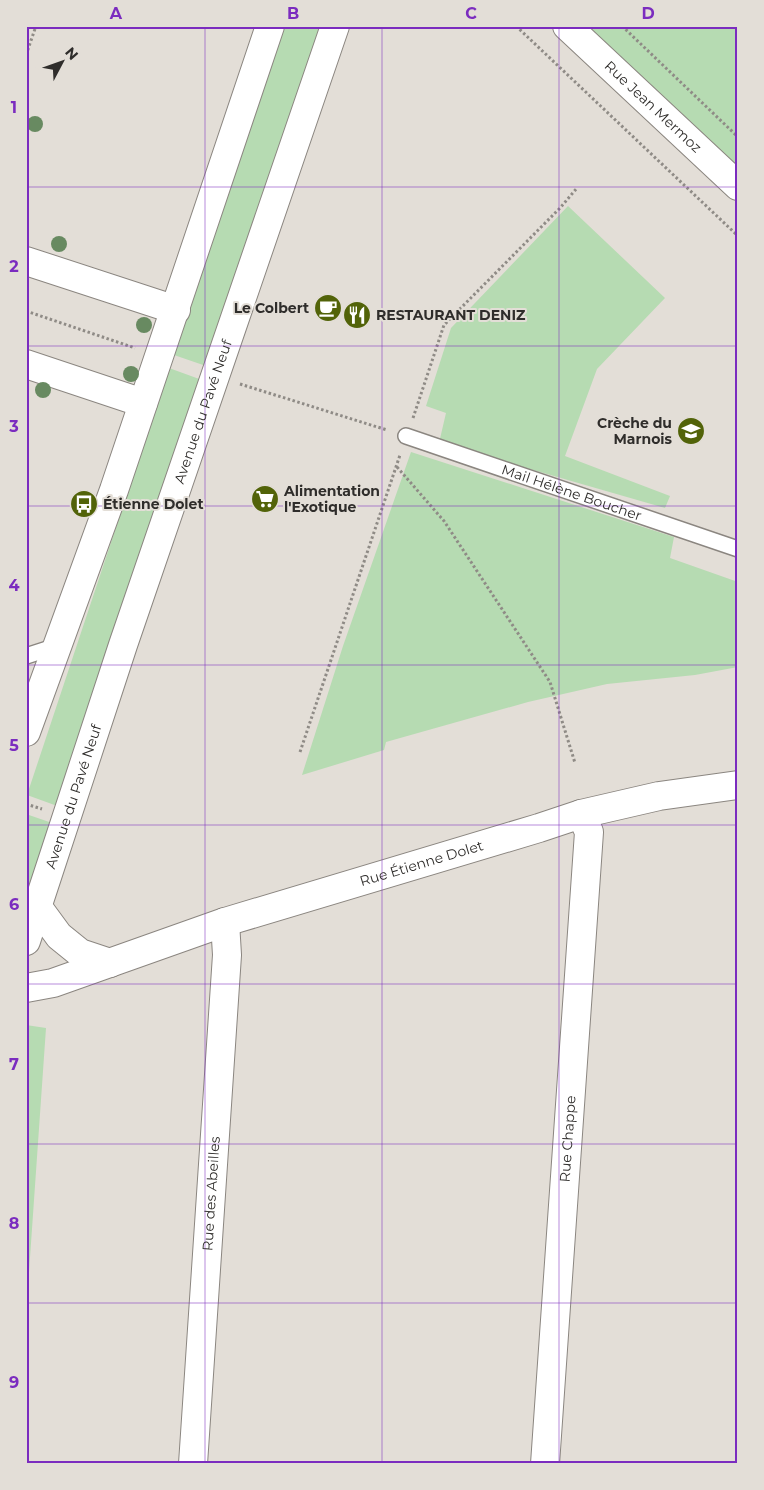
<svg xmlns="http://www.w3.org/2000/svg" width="764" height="1490" viewBox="0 0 764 1490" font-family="Montserrat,sans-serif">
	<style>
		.green { fill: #b6dbb2 }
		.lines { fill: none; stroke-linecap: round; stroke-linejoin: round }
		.service-casing { stroke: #8b8680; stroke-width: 18 }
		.minor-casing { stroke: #8b8680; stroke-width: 30 }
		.secondary-casing { stroke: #8b8680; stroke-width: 30 }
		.path { stroke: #8f8b86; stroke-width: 3; stroke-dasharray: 2.5 2.5; stroke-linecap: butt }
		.service { stroke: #fff; stroke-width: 15 }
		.minor { stroke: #fff; stroke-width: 28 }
		.secondary { stroke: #fff; stroke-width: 28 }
		.tree { fill: #688a61 }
		.grid { fill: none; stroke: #7b2cbf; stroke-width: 1; stroke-opacity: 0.55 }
		.labels { text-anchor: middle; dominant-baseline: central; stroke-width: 4; stroke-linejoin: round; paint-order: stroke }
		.street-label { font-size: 14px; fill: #2f2d2b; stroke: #e3ded7 }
		.poi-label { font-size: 14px; font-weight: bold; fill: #2f2d2b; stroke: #e3ded7; text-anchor: start }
		.neatline { fill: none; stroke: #7b2cbf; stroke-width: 2 }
		.grid-label { font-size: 16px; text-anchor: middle; font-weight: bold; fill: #7b2cbf }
	</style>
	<rect width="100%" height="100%" fill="#e3ded7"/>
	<path class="green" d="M283,26h37l-114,340 -32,-11z
		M584,26h154v142z
		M568,206l97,92 -68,71 -32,87 105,40 -5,12 -226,-65 7,-30 -20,-7 25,-78z
		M169,368l33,12 -142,427 -33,-12z
		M411,452l263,85 -4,21 68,24v85l-43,8 -88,9 -79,18 -142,40 -2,8 -82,25 41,-129z
		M26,814l29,10 -29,85z
		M26,1025l20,3 -20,287z"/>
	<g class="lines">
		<g class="service-casing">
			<g id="service">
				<path id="s1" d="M406,436l332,113"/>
				<path d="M26,656l31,-10"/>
			</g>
		</g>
		<g class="minor-casing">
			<g id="minor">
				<path id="s2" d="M567,26l171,160"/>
				<path d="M26,261l150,49"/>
				<path d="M26,364l117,39"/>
				<path d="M37,906l22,30 21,17 30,10"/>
				<path id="s3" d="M26,988l27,-5 172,-61 314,-94 42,-14 78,-18 79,-11"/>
				<path id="s4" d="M193,1464l34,-509 -2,-33"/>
				<path id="s5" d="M545,1464l44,-632 -8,-18"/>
			</g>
		</g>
		<g class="secondary-casing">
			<g id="secondary">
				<path d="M26,732l88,-242 156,-464"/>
				<path id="s6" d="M26,941l97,-296 212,-619"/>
			</g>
		</g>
		<path class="path" d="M516,26l222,210
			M622,26l116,111
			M26,55l10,-29
			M26,311l109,37
			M240,384l147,46
			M413,418l31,-93 116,-117 17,-20
			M397,467l47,54 106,161 25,81
			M300,752l100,-297
			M26,804l16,5"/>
		<use href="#service" class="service"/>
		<use href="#minor" class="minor"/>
		<use href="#secondary" class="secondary"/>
	</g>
	<g class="tree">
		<circle cx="35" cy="124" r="8"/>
		<circle cx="59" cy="244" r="8"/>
		<circle cx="144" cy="325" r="8"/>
		<circle cx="131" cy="374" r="8"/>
		<circle cx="43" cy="390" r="8"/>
	</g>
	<path class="grid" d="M205,26v1438M382,26v1438M559,26v1438M26,187h712M26,346h712M26,506h712M26,665h712M26,825h712M26,984h712M26,1144h712M26,1303h712"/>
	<defs>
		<g id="cafe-disc" transform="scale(1.4375)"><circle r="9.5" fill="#526309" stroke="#e3ded7"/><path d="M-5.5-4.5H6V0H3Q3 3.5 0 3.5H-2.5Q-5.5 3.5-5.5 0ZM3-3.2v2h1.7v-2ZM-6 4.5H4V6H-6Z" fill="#fff"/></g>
		<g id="restaurant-disc" transform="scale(1.4375)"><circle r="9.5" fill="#526309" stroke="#e3ded7"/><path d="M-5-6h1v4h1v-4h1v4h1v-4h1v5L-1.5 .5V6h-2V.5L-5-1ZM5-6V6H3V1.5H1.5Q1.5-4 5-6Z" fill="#fff"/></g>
		<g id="school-disc" transform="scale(1.4375)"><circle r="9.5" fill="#526309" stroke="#e3ded7"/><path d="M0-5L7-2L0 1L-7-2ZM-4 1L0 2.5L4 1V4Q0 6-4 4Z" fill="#fff"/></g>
		<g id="supermarket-disc" transform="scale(1.4375)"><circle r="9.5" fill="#526309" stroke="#e3ded7"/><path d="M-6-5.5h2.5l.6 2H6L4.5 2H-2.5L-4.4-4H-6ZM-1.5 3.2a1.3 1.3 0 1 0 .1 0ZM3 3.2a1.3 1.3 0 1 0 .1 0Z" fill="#fff"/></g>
		<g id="bus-disc" transform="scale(1.4375)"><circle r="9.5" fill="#526309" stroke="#e3ded7"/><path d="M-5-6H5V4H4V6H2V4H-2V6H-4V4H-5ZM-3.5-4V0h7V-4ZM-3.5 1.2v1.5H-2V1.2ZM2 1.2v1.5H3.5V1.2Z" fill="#fff"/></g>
	</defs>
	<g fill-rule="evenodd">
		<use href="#cafe-disc" x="328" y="308"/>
		<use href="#restaurant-disc" x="357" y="315"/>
		<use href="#school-disc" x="691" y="431"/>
		<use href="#supermarket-disc" x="265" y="499"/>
		<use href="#bus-disc" x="84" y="504"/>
	</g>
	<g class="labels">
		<g class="street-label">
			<text stroke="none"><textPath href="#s2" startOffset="118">Rue Jean Mermoz</textPath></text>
			<text stroke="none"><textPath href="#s6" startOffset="558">Avenue du Pavé Neuf</textPath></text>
			<text stroke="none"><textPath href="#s1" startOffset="175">Mail Hélène Boucher</textPath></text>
			<text stroke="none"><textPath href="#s6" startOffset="152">Avenue du Pavé Neuf</textPath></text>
			<text stroke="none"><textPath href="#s3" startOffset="415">Rue Étienne Dolet</textPath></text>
			<text stroke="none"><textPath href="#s5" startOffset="326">Rue Chappe</textPath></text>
			<text stroke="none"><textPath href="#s4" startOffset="271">Rue des Abeilles</textPath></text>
		</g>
		<g class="poi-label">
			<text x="309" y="308" text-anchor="end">Le Colbert</text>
			<text x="376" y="315">RESTAURANT DENIZ</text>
			<text x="672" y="423" text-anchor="end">Crèche du<tspan x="672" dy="16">Marnois</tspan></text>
			<text x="284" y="491">Alimentation<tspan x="284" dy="16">l'Exotique</tspan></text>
			<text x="103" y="504">Étienne Dolet</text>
		</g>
	</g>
	<rect width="764" height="1490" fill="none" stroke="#e3ded7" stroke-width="55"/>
	<g transform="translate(62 62) rotate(49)" stroke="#e3ded7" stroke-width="4" paint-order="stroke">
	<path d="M0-4L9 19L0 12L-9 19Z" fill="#2f2d2b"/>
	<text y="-8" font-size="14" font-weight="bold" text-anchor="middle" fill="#2f2d2b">N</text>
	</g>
	<rect x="28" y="28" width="708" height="1434" class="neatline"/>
	<g class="grid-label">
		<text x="116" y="19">A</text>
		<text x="293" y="19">B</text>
		<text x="471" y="19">C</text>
		<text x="648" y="19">D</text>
		<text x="14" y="113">1</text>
		<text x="14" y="272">2</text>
		<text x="14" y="432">3</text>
		<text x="14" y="591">4</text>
		<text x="14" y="751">5</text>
		<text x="14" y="910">6</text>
		<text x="14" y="1070">7</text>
		<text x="14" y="1229">8</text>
		<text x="14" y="1388">9</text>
	</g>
</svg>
